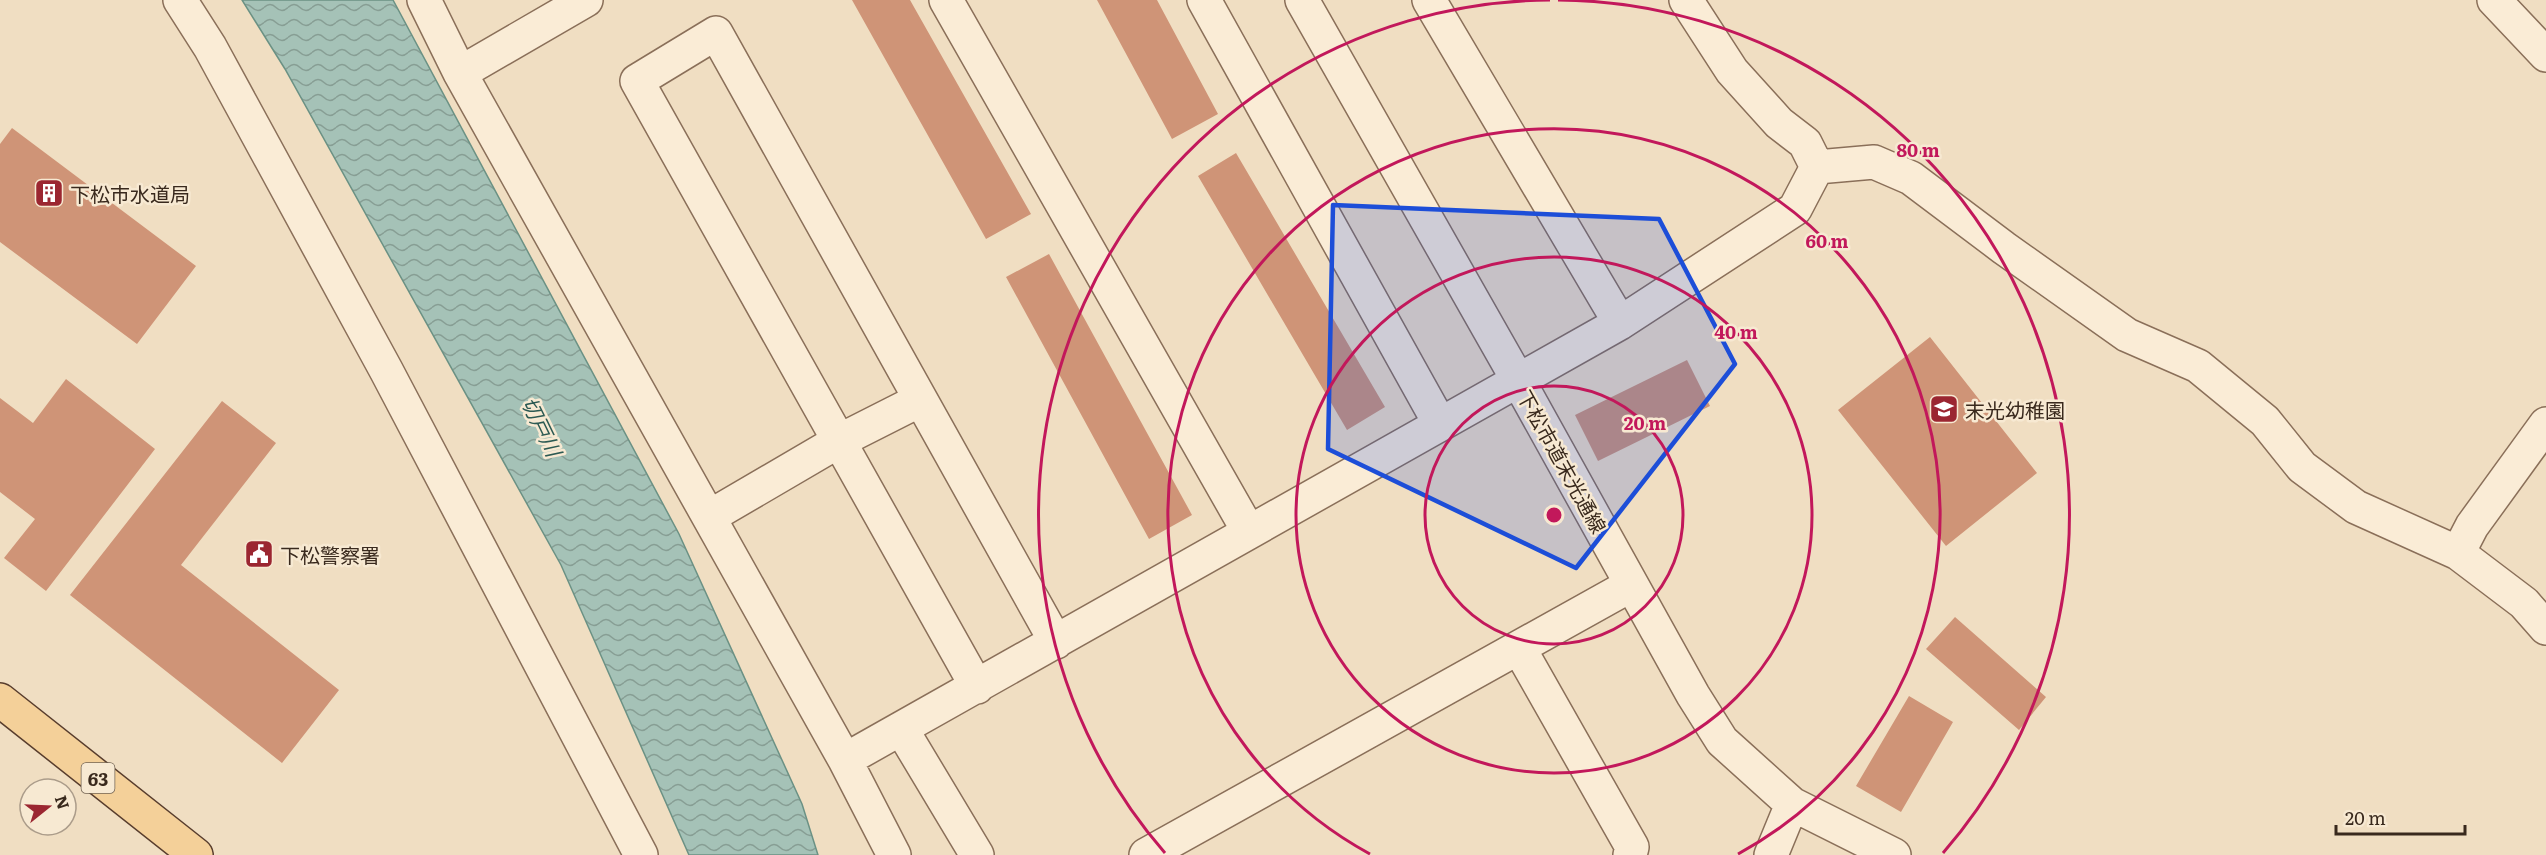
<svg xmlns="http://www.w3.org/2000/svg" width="2546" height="855" viewBox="0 0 2546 855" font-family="Literata,'Noto Sans JP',serif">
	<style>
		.water { fill: url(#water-waves); stroke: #6b9184; stroke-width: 1.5 }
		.building { fill: #cf9477 }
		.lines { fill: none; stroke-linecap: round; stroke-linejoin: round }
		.minor-casing { stroke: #8a6f59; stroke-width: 36 }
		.major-casing { stroke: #583d2d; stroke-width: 36 }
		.minor { stroke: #faecd6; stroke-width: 33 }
		.major { stroke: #f4d099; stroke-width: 33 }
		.marked { fill: #1d4ed8; fill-opacity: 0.2; stroke: #1d4ed8; stroke-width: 4.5; stroke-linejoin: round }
		.ring { fill: none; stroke: #c2185b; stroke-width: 3 }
		.labels { text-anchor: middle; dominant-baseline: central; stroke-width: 5; stroke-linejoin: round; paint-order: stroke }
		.shield { fill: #f7e9d2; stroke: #726353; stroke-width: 1.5 }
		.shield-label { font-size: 18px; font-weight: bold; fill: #39291d }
		.poi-label { font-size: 20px; fill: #39291d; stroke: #f7e9d2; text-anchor: start }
		.street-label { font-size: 20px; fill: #39291d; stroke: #f7e9d2 }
		.water-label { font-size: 21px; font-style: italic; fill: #2c5a53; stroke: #f7e9d2 }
		.centre { fill: #c2185b; stroke: #f7e9d2; stroke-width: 3 }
		.ring-label { font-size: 18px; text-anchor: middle; font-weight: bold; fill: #c2185b; stroke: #f7e9d2; stroke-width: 5; stroke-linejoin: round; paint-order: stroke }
	</style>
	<defs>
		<pattern id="water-waves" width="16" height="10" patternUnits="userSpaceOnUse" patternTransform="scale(1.5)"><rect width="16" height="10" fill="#a5c2b7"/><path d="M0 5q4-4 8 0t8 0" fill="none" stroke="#879e94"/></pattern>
	</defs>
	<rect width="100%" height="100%" fill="#f0dec2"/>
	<path class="water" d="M242,0h151l286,534 123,270 16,51h-129l-128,-290 -276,-496z"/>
	<path class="building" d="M852,0h58l121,214 -45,25z
		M1097,0h60l61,114 -46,25z
		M12,128l184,138 -59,78 -137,-102v-98z
		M1236,153l149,254 -38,23 -149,-254z
		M1049,254l143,261 -43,24 -143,-262z
		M1930,337l107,136 -91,73 -108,-136z
		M1687,360l23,46 -112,55 -23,-46z
		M66,379l89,70 -109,142 -42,-33 31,-39 -35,-27v-94l33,25z
		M222,401l54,42 -95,122 158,125 -57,73 -212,-168z
		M1955,617l91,80 -27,33 -93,-81z
		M1909,696l44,26 -52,90 -45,-26z"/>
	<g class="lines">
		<g class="minor-casing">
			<path id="minor" d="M180,0l30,47 176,323 255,485
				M424,0l36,73 385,687 49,95
				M946,0l303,532
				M1204,0l236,424
				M1302,0l216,380 175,315 29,46 70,63 102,51
				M1429,0l191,323
				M1686,0l46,71 47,52 26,20 12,24
				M2494,0l52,55
				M460,73l126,-73
				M1817,167l57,-5 37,16 93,70 123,87 71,31 67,55 37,46 54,40 102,46 66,50 22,25
				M709,517l130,-76 81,-41
				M2458,553l14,-27 74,-102
				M1519,648l113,199 -2,8
				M977,687l-340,-606 79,-48 340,609
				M902,730l75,125
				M845,760l775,-437 175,-114 22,-42
				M1146,855l485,-270
				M1771,855l21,-51"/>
		</g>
		<g class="major-casing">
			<path id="major" d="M0,700l196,155"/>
		</g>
		<use href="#minor" class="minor"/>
		<use href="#major" class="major"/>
	</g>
	<path class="marked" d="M1333,205l326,14 76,145 -159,204 -248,-119z"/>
	<g class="ring">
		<circle cx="1554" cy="515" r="129"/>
		<circle cx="1554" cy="515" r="258"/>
		<path d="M1370 854A386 386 0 1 1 1738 854"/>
		<path d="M1165 853A515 515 0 0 1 1550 0M1558 0A515 515 0 0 1 1943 853"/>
	</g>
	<defs>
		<g id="building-square" transform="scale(1.5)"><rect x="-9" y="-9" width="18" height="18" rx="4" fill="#9b2631" stroke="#f7e9d2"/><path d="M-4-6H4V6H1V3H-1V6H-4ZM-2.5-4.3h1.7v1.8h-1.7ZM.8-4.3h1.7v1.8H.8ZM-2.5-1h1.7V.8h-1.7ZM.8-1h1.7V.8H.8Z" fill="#fff"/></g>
		<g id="school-square" transform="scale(1.5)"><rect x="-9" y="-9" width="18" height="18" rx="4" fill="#9b2631" stroke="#f7e9d2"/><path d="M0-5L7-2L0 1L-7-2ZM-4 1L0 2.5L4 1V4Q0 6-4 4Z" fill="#fff"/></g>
		<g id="civic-square" transform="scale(1.5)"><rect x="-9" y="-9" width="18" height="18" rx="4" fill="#9b2631" stroke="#f7e9d2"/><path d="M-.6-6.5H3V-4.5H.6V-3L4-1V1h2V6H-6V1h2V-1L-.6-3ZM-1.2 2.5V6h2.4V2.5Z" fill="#fff"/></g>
	</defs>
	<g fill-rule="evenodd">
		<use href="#building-square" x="49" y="193"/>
		<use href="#school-square" x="1944" y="409"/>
		<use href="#civic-square" x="259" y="554"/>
	</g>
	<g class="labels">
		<rect class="shield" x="81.5" y="763" width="33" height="30" rx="4.5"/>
		<g class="shield-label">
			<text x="98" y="778">63</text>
		</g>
		<g class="poi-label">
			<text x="70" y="193">下松市水道局</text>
			<text x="1965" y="409">末光幼稚園</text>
			<text x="280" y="554">下松警察署</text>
		</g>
		<g class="street-label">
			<text transform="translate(1563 461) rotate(61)">下松市道末光通線</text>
		</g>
		<g class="water-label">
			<text transform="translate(543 426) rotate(64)">切戸川</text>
		</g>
	</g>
	<circle cx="1554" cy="515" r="9" class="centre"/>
	<g class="ring-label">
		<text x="1918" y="157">80 m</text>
		<text x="1827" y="248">60 m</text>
		<text x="1736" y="339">40 m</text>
		<text x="1645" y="430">20 m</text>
	</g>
	<g transform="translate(48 807) rotate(72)"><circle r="28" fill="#f7e9d2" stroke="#ab9c8a" stroke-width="1.5"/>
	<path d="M0-4.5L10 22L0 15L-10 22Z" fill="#9b2631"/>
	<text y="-9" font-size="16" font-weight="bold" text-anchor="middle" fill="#39291d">N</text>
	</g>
	<path d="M2336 825v9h129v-9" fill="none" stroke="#39291d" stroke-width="3"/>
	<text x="2345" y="825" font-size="18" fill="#39291d" stroke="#f7e9d2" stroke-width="4.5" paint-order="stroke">20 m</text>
</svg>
